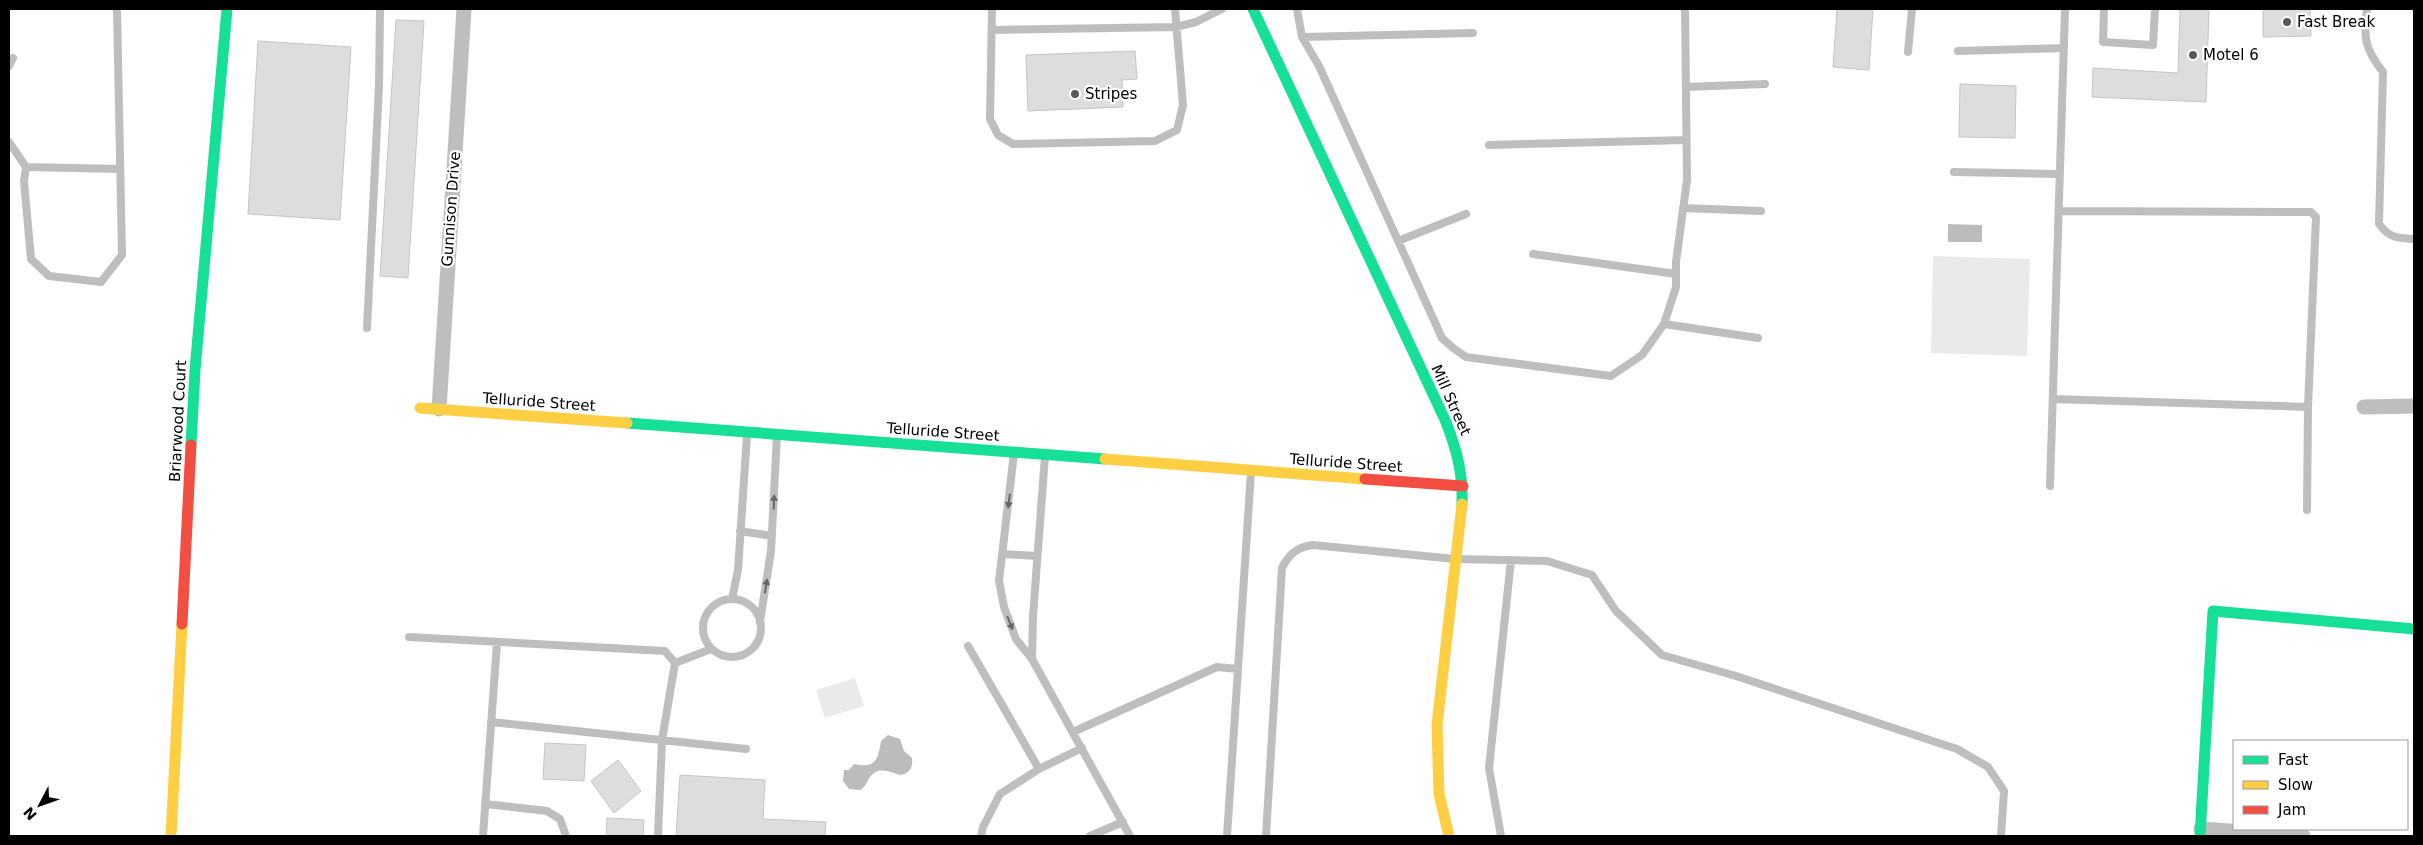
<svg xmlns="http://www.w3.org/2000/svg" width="2423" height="845" viewBox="0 0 2423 845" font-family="'DejaVu Sans',sans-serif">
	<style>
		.green { fill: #eaeaea }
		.water { fill: #bcbcbc }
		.building { fill: #ddd; stroke: #c5c5c5 }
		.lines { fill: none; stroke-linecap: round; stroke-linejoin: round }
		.lane { stroke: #bebebe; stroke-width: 8 }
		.street { stroke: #bebebe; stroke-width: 15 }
		.fast { stroke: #16e098; stroke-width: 11 }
		.slow { stroke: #ffcf43; stroke-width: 11 }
		.jam { stroke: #f24e42; stroke-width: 11 }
		.oneway { fill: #686868 }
		.poi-dot { fill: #595959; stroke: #fff; stroke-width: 2 }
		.labels { text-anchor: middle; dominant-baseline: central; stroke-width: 4.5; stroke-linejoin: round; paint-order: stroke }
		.poi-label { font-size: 15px; fill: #000; stroke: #fff; text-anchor: start }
		.street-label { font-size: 15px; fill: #000; stroke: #fff }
	</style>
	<rect width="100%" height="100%" fill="#fff"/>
	<path class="green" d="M1933,256l97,3 -3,97 -96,-3z
		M855,678l9,28 -39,12 -9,-28z"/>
	<path class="water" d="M1948,224l34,1v17h-34z
		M888,735l12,4 4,12 8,7c1,9 -2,15 -11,17 -10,-2 -22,-10 -31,2 -4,5 -3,9 -10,13l-11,-1 -6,-8 1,-11h5l5,-6c22,5 24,-5 27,-23z"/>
	<path class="building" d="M1837,9h36l-4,61 -36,-3z
		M2180,9h29l-3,93 -114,-5 1,-29 85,5z
		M2263,9h47l1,27 -48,1z
		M396,20l28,1 -16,257 -28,-2z
		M258,41l93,6 -11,173 -92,-6z
		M1135,51l2,28 -15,1 1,27 -95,4 -2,-56z
		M1960,84l56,2 -1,52 -56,-1z
		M545,743l41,2 -2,36 -41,-2z
		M618,760l23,31 -27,22 -23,-32z
		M680,775l85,5 -2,39 63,3 -1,14h-149z
		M607,818l37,2 -1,16h-37z"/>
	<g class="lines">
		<path class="lane" d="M117,9l5,246 -21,27 -52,-6 -18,-17 -7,-78 2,-14 94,2
			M992,9l-2,110 8,16 15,9 142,-3 22,-11 6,-25 -8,-96
			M1297,9l5,28 17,29 123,272 11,10 13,9 145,19 31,-21 22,-31 12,-37v-25l11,-82 -2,-171
			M2104,9l-1,33 50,3 2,-36
			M2367,9c-4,29 -2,40 16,63l-4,152c10,14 19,14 35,15
			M993,30l183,-3 20,-5 26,-13
			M1302,37l171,-4
			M1958,51l106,-3
			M1908,52l4,-43
			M9,66l4,-8
			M1686,87l79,-3
			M9,142l17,25
			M1489,145l197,-5
			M1954,172l106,2
			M1683,208l78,3
			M2059,211l252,1 5,5 -8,190 -1,103
			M1398,241l68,-27
			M1533,254l143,20
			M1664,324l94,14
			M367,328l12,-242 1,-77
			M2053,399l255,8
			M1014,453l-15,128 5,26 12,32 16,20 98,177
			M2050,486l15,-477
			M740,531l32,5
			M1003,554l34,2
			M703 628a29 29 0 1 1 58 0a29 29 0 1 1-58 0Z
			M732,599l6,-29 9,-135
			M760,622l11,-71 6,-116
			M409,637l256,14 10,12 -13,77 -4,96
			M968,646l71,123
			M1032,659l1,-43 12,-160
			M675,663l36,-14
			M491,722l255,27
			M1073,732l144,-65 21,2
			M485,804l62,7 13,8 6,17
			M483,836l14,-193
			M981,836l2,-9 17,-33 39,-25 43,-21
			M1090,836l33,-14
			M1227,836l24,-364
			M1266,836l16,-268c7,-14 15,-21 31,-23l142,14 92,2 45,14 24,36 46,44 74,21 221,73 31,18 16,24 -3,45
			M1501,836l-12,-68 22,-208"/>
		<path class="street" d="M2364,407l50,-1
			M439,409l25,-400
			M2201,829l102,7"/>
		<path class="fast" d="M1253,9l193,413c11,29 17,51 16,82
			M627,423l478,36
			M191,445l4,-75 32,-361
			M2200,836l13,-225 201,18"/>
		<path class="slow" d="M420,408l207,15
			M1105,459l260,20
			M171,836l11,-212
			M1449,836l-10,-42 -2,-69 25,-221"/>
		<path class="jam" d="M1365,479l98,7
			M182,624l9,-179"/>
	</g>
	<defs><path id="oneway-solid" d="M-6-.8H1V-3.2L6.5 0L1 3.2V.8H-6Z" transform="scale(1.25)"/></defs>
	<g class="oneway">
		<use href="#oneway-solid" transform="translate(1009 501) rotate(97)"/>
		<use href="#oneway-solid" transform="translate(774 502) rotate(-88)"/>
		<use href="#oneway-solid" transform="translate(766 586) rotate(-81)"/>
		<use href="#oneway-solid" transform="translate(1010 623) rotate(68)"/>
	</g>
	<g class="poi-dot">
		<circle cx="2287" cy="22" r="5"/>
		<circle cx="2193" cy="55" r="5"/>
		<circle cx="1075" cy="94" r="5"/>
	</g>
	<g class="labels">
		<g class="poi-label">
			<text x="2297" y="22">Fast Break</text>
			<text x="2203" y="55">Motel 6</text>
			<text x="1085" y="94">Stripes</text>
		</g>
		<g class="street-label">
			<text transform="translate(451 209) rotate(-86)">Gunnison Drive</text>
			<text transform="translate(1451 400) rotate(66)">Mill Street</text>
			<text transform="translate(539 402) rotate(4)">Telluride Street</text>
			<text transform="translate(178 421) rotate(-87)">Briarwood Court</text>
			<text transform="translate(943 432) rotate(4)">Telluride Street</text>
			<text transform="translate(1346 463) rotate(4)">Telluride Street</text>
		</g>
	</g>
	<rect width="2423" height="845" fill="none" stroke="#000000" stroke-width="20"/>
	<rect x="2233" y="740" width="175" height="90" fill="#ffffff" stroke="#999999"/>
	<rect x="2243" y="756" width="25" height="8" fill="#16e098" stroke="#999999"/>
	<text x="2278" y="765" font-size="15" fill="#000000">Fast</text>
	<rect x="2243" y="781" width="25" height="8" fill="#ffcf43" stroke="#999999"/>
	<text x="2278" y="790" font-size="15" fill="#000000">Slow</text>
	<rect x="2243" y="806" width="25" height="8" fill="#f24e42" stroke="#999999"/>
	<text x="2278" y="815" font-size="15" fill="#000000">Jam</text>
	<g transform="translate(40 805) rotate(229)" stroke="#ffffff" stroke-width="4" paint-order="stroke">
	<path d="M0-4L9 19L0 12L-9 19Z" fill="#000000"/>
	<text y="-8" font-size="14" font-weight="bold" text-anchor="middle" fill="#000000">N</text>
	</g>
</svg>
